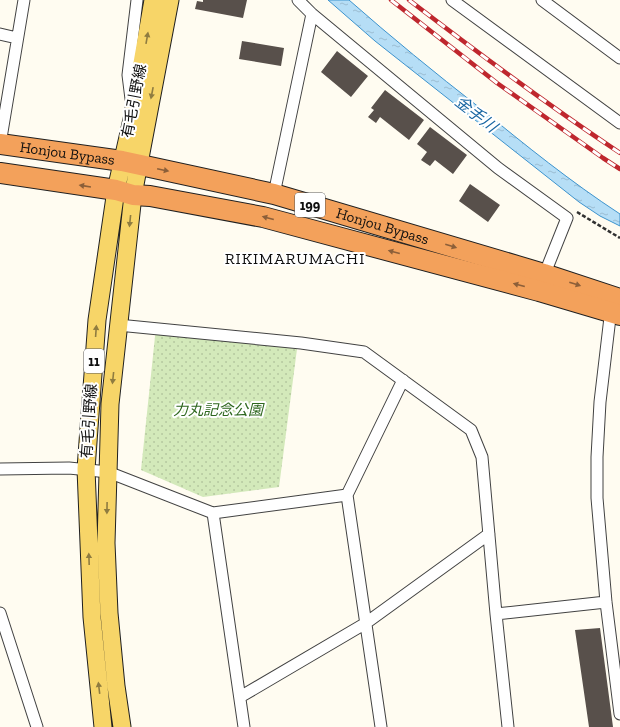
<svg xmlns="http://www.w3.org/2000/svg" width="620" height="727" viewBox="0 0 620 727" font-family="'Zilla Slab','Noto Sans JP',serif">
	<style>
		.green { fill: url(#green-dots) }
		.water { fill: url(#water-ripples); stroke: #3d93cd }
		.building { fill: #58504b }
		.lines { fill: none; stroke-linecap: round; stroke-linejoin: round }
		.street-casing { stroke: #424242; stroke-width: 13 }
		.primary-casing { stroke: #202020; stroke-width: 19 }
		.highway-casing { stroke: #202020; stroke-width: 22 }
		.path { stroke: #313131; stroke-width: 2.5; stroke-dasharray: 4 2; stroke-linecap: butt }
		.street { stroke: #fff; stroke-width: 11 }
		.primary { stroke: #f7d568; stroke-width: 17 }
		.highway { stroke: #f3a15b; stroke-width: 20 }
		.rail-casing { stroke: #bf272e; stroke-width: 4.5 }
		.rail { stroke: #fff; stroke-width: 3; stroke-dasharray: 9; stroke-linecap: butt }
		.oneway { fill: #8f7c40 }
		.oneway2 { fill: #8c5f39 }
		.labels { text-anchor: middle; dominant-baseline: central; stroke-width: 4; stroke-linejoin: round; paint-order: stroke }
		.shield { fill: #fff; stroke: #575757; stroke-width: 1 }
		.shield-label { font-size: 14px; font-weight: bold; fill: #0f0f0f }
		.street-label { font-size: 15px; fill: #0f0f0f; stroke: #fff }
		.park-label { font-size: 15px; font-style: italic; fill: #2e671f; stroke: #fff }
		.water-label { font-size: 16px; font-style: italic; fill: #1865a1; stroke: #fff }
		.neighbourhood-label { font-size: 16px; letter-spacing: 1px; fill: #0f0f0f; stroke: #fff }
	</style>
	<defs>
		<pattern id="green-dots" width="8" height="8" patternUnits="userSpaceOnUse"><rect width="8" height="8" fill="#d3e9ba"/><path d="M2 2h.1M6 6h.1" fill="none" stroke="#b4c79f" stroke-width="1.8" stroke-linecap="round"/></pattern>
		<pattern id="water-ripples" width="26" height="14" patternUnits="userSpaceOnUse"><rect width="26" height="14" fill="#b6def6"/><path d="M2 4q2-2 4 0t4 0M15 11q2-2 4 0t4 0" fill="none" stroke="#9bbdd2"/></pattern>
	</defs>
	<rect width="100%" height="100%" fill="#fffcf1"/>
	<path class="green" d="M156,327l141,22 -18,138 -76,10 -62,-27z"/>
	<path class="water" d="M328,0h21c42,37 86,73 131,108 45,37 91,74 140,106v12l-20,-10 -21,-14 -204,-161z"/>
	<path class="building" d="M203,0h44l-4,18 -48,-9 2,-8 6,1z
		M242,41l42,7 -3,18 -42,-7z
		M337,51l31,25 -17,21 -30,-25z
		M385,90l39,30 -15,20 -29,-23 -4,6 -8,-6 6,-7 -3,-2z
		M430,127l37,28 -14,19 -18,-14 -5,6 -9,-6 6,-8 -10,-8z
		M470,184l30,21 -12,17 -29,-21z
		M600,628l13,99h-24l-14,-97z"/>
	<g class="lines">
		<g class="street-casing">
			<path id="street" d="M298,0l14,14 186,154 69,50 -24,60
				M452,0l168,123
				M542,0l78,58
				M0,34l17,4
				M131,99l-3,-24 9,-75
				M0,144l24,-144
				M274,194l38,-180
				M611,309l-11,93 -3,55v41l9,104 14,112
				M118,325l183,18 63,9 107,78 11,27 14,157 12,113
				M0,469l69,-1 39,4 105,41 134,-18
				M213,513l31,214
				M0,613l37,114
				M496,614l110,-12
				M240,697l126,-74 123,-89
				M381,727l-34,-232 56,-115"/>
		</g>
		<g class="primary-casing">
			<path id="primary" d="M103,727l-11,-110 -6,-148 11,-149 19,-130 17,-75 20,-115
				M122,727l-6,-41 -7,-73 -3,-70 4,-139 23,-209 37,-195"/>
		</g>
		<g class="highway-casing">
			<g id="highway">
				<path id="s1" d="M0,144l122,17 152,33 270,80 76,25"/>
				<path d="M0,173l116,17 17,5 17,1 113,21 276,74 81,24"/>
			</g>
		</g>
		<path class="path" d="M577,212l43,26"/>
		<use href="#street" class="street"/>
		<use href="#primary" class="primary"/>
		<use href="#highway" class="highway"/>
		<g class="rail-casing">
			<path id="rail" d="M391,0l106,83 106,75 17,11
				M409,0c69,53 139,105 211,153"/>
		</g>
		<use href="#rail" class="rail"/>
	</g>
	<defs><path id="oneway-solid" d="M-6-.8H1V-3.2L6.5 0L1 3.2V.8H-6Z"/></defs>
	<g class="oneway">
		<use href="#oneway-solid" transform="translate(147 38) rotate(-80)"/>
		<use href="#oneway-solid" transform="translate(152 93) rotate(101)"/>
		<use href="#oneway-solid" transform="translate(130 221) rotate(96)"/>
		<use href="#oneway-solid" transform="translate(96 331) rotate(-86)"/>
		<use href="#oneway-solid" transform="translate(113 378) rotate(96)"/>
		<use href="#oneway-solid" transform="translate(107 508) rotate(91)"/>
		<use href="#oneway-solid" transform="translate(89 559) rotate(-92)"/>
		<use href="#oneway-solid" transform="translate(99 688) rotate(-97)"/>
	</g>
	<g class="oneway2">
		<use href="#oneway-solid" transform="translate(163 170) rotate(12)"/>
		<use href="#oneway-solid" transform="translate(85 186) rotate(-171)"/>
		<use href="#oneway-solid" transform="translate(268 218) rotate(-165)"/>
		<use href="#oneway-solid" transform="translate(451 246) rotate(17)"/>
		<use href="#oneway-solid" transform="translate(394 252) rotate(-165)"/>
		<use href="#oneway-solid" transform="translate(575 284) rotate(18)"/>
		<use href="#oneway-solid" transform="translate(519 285) rotate(-165)"/>
	</g>
	<g class="labels">
		<g class="shield">
			<rect x="295" y="193" width="30" height="24" rx="3"/>
			<rect x="84" y="349" width="20" height="24" rx="3"/>
		</g>
		<g class="shield-label">
			<text x="310" y="205">199</text>
			<text x="94" y="361">11</text>
		</g>
		<g class="street-label">
			<text transform="translate(134 101) rotate(-79)">有毛引野線</text>
			<text stroke="none"><textPath href="#s1" startOffset="68">Honjou Bypass</textPath></text>
			<text stroke="none"><textPath href="#s1" startOffset="392">Honjou Bypass</textPath></text>
			<text transform="translate(89 421) rotate(-86)">有毛引野線</text>
		</g>
		<g class="park-label">
			<text x="218" y="410">力丸記念公園</text>
		</g>
		<g class="water-label">
			<text transform="translate(476 114) rotate(38)">金手川</text>
		</g>
		<g class="neighbourhood-label">
			<text x="295" y="258">RIKIMARUMACHI</text>
		</g>
	</g>
</svg>
